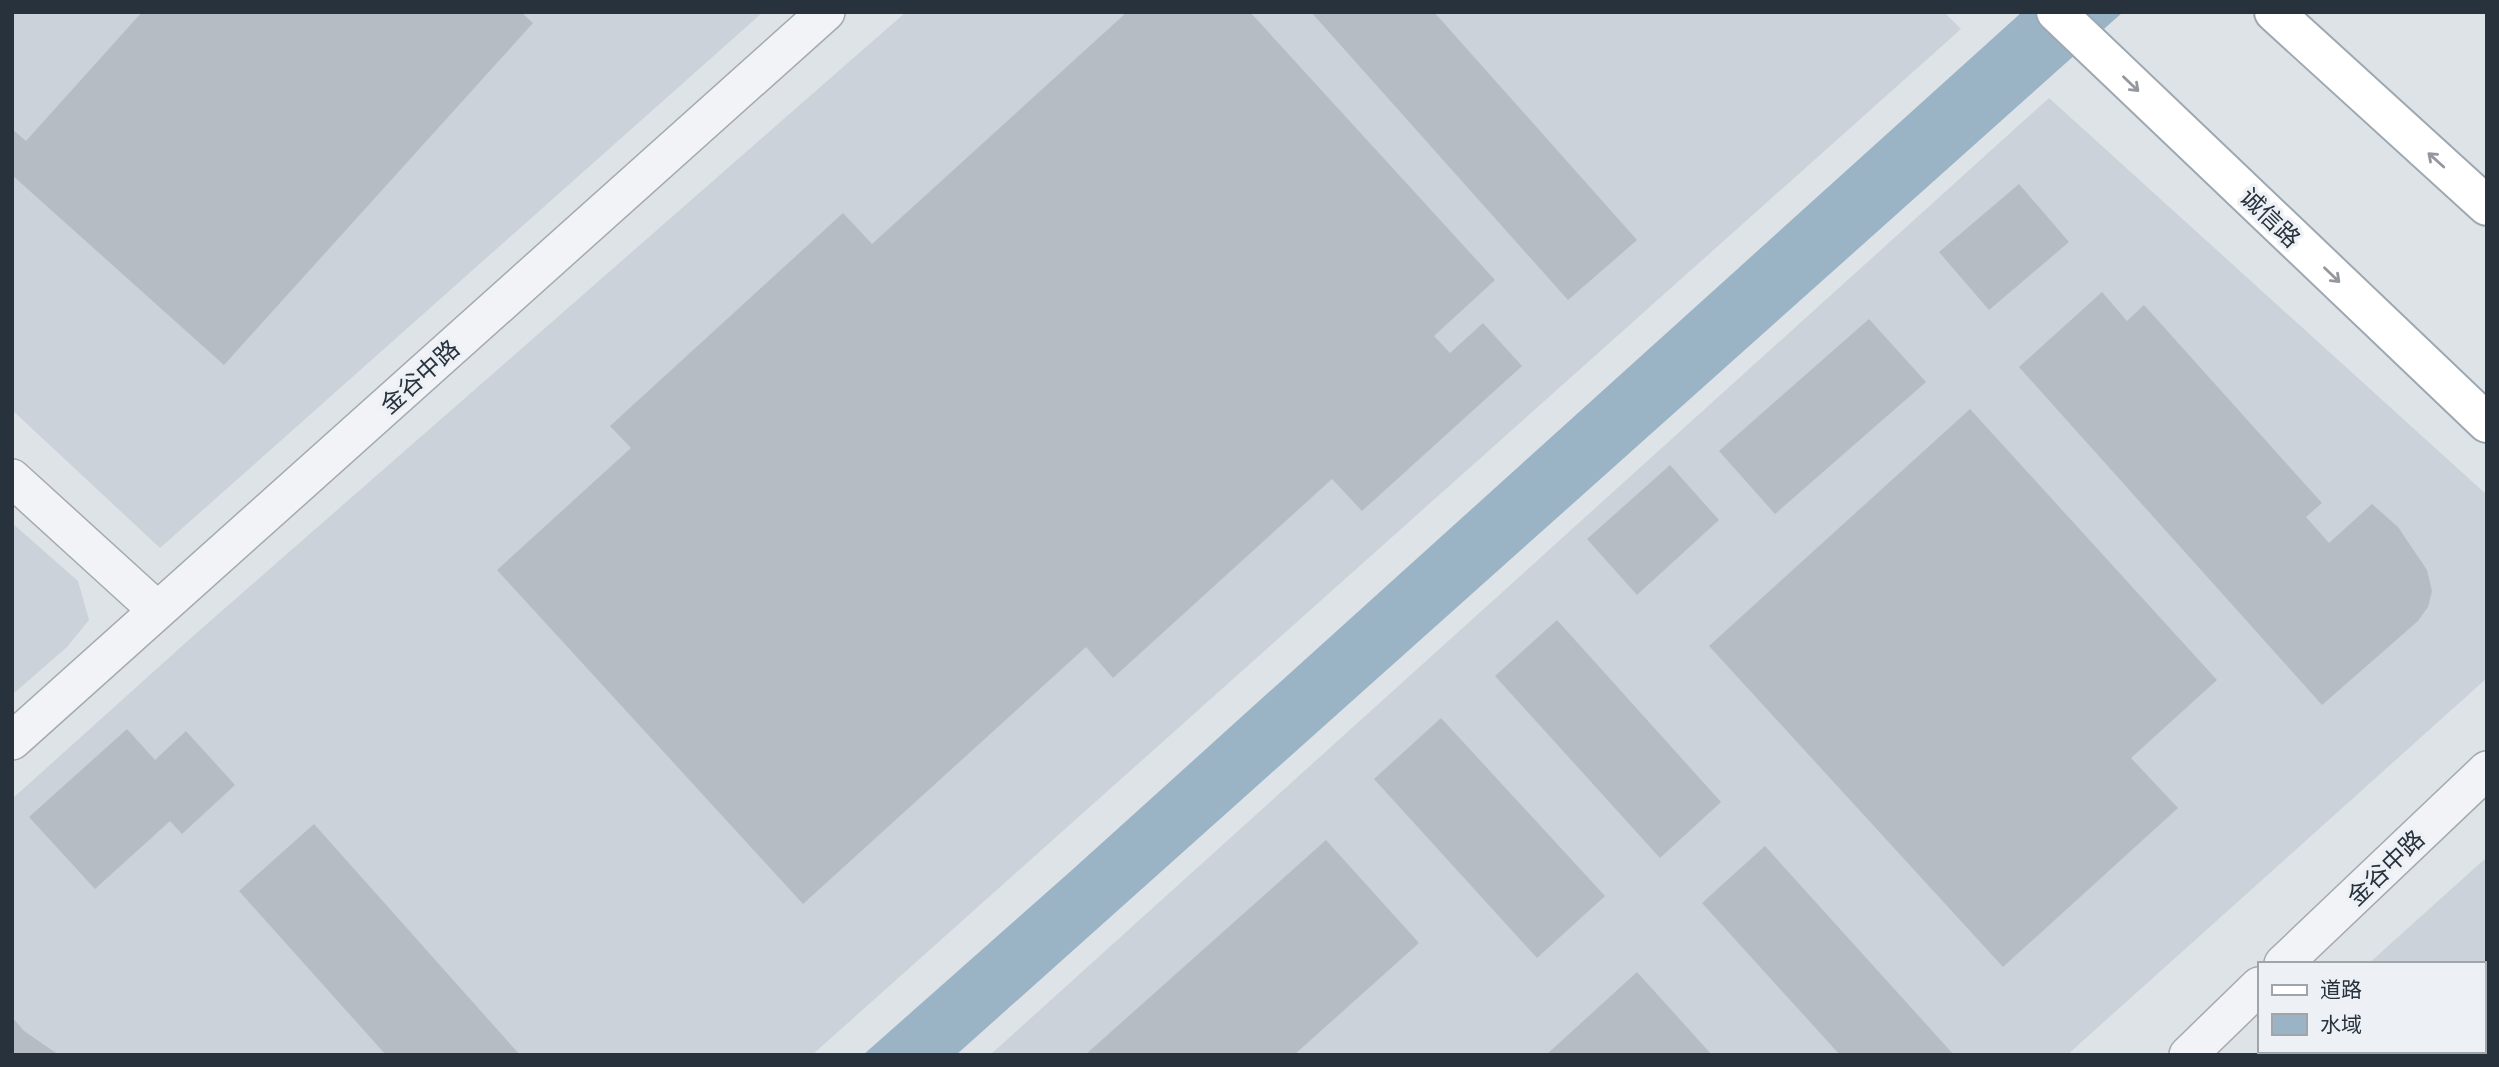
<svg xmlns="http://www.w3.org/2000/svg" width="2499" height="1067" viewBox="0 0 2499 1067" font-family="Manrope,'Noto Sans SC',sans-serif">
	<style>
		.built { fill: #ccd2d9 }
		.water { fill: #9ab4c6 }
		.building { fill: #b6bcc4 }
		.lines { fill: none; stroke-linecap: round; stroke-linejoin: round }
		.minor-casing { stroke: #a4aab1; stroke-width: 40 }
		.major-casing { stroke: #9ea8b2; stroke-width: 42 }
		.minor { stroke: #f1f3f6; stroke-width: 37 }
		.major { stroke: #fff; stroke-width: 38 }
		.oneway { stroke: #94989e }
		.labels { text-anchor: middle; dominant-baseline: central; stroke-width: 7; stroke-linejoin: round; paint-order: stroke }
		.street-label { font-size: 24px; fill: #28323d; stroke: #edf1f5 }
	</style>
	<rect width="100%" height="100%" fill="#dee3e7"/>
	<path class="built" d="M12,12h751l-603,536 -148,-138z
		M906,12h1038l17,17 -1149,1026h-800v-256l180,-162z
		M2049,98l438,397v183l-420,377h-1077z
		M12,523l66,58 11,39 -22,27 -55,48z
		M2487,857v198h-220l4,-4h212v-87h-115z"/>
	<path class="water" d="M2022,12h101l-1167,1043h-93l209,-185z"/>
	<path class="building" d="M142,12h379l12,11 -309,342 -212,-190v-46l14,12z
		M1127,12h123l245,268 -61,56 16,17 33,-30 39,43 -160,145 -30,-32 -219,199 -27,-31 -283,257 -306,-334 134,-122 -21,-22 233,-213 29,31z
		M1311,12h123l203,228 -69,60z
		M2019,184l50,58 -80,68 -50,-58z
		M2102,292l25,29 17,-16 178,198 -16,14 23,26 43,-39 26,23 29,43 5,21 -4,16 -10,14 -96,84 -303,-338z
		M1869,319l57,63 -151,132 -56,-63z
		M1970,409l247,271 -86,78 47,50 -175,159 -294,-321z
		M1670,465l49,55 -82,75 -50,-56z
		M1557,620l164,182 -61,56 -165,-182z
		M1441,718l164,178 -68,62 -163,-179z
		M127,729l28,31 31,-29 49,54 -53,49 -12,-13 -75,68 -66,-72z
		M314,824l206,231h-134l-147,-164z
		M1326,840l93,103 -125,112h-209z
		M1765,846l189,209h-114l-138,-152z
		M1637,972l75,83h-166z
		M2487,978v77h-24l-4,-4h24v-70z
		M12,1017l12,14 35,24h-47z"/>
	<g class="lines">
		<g class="minor-casing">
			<path id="minor" d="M12,478l145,132
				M12,741l814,-729
				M2283,964l204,-194
				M2188,1055l71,-69"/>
		</g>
		<g class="major-casing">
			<path id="major" d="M2056,12l431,411
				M2274,12l213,194"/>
		</g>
		<use href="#minor" class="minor"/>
		<use href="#major" class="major"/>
	</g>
	<defs><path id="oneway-shaft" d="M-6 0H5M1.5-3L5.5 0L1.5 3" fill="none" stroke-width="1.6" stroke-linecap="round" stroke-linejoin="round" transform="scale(1.75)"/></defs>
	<g class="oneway">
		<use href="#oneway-shaft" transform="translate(2131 84) rotate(44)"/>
		<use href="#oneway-shaft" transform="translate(2436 160) rotate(-138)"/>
		<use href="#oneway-shaft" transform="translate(2332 275) rotate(44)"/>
	</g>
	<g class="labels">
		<g class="street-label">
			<text transform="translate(2271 217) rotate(44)">诚信路</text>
			<text transform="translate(419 376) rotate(-42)">金谷中路</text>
			<text transform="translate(2385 867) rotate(-44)">金谷中路</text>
		</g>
	</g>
	<rect width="2499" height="1067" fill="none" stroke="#28323d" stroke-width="28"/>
	<rect x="2258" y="962" width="228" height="91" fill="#edf1f5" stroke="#9ea5ab" stroke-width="2"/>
	<rect x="2272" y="985" width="35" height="10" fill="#ffffff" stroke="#9ea5ab" stroke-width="2"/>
	<text x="2320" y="997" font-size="21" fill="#28323d">道路</text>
	<rect x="2272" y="1014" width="35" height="21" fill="#9ab4c6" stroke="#9ea5ab" stroke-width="2"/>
	<text x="2320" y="1032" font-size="21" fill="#28323d">水域</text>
</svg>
